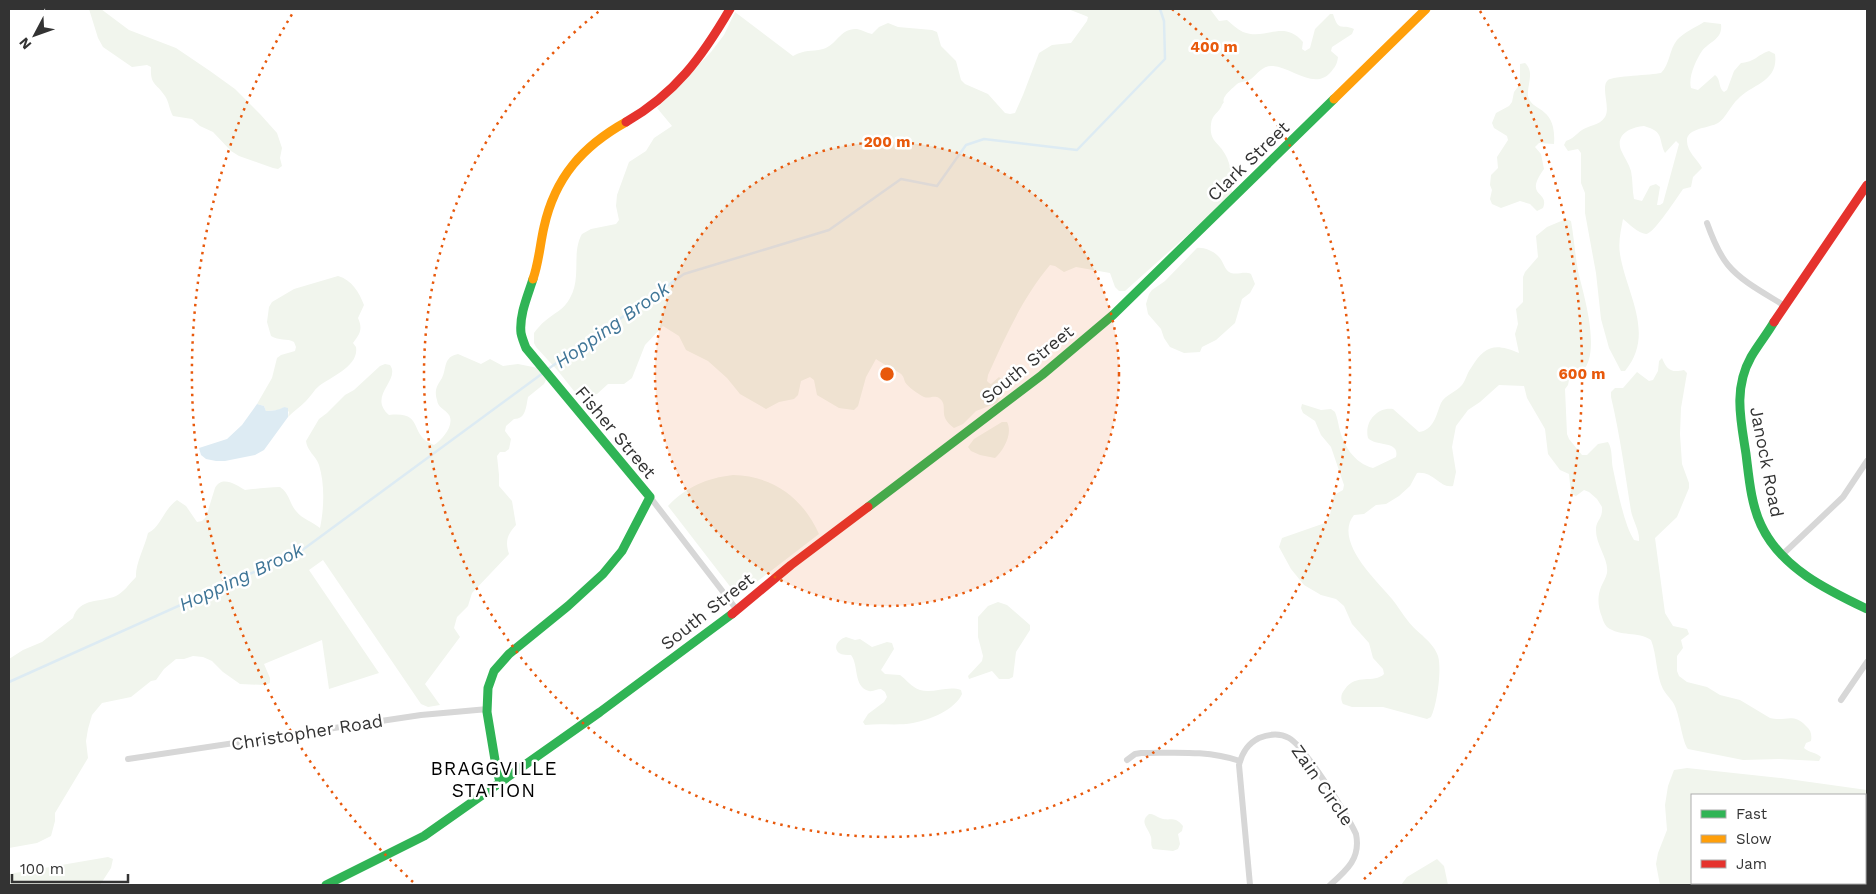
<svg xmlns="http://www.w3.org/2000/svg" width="1876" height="894" viewBox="0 0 1876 894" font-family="'Work Sans',sans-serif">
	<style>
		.green { fill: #f1f5ed; fill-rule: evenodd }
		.water { fill: #ddebf3 }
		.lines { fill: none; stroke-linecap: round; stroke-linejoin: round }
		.stream { stroke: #ddebf3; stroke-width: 2.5 }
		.street { stroke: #d7d7d7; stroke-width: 6 }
		.fast { stroke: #30b455; stroke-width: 9 }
		.slow { stroke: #ff9f0a; stroke-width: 9 }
		.jam { stroke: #e5322d; stroke-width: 9 }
		.ring { fill: none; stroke: #e8590c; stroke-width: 2.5; stroke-dasharray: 2.5 5 }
		.labels { text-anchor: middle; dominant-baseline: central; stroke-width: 5; stroke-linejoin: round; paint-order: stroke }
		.street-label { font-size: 18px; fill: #333; stroke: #fff }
		.water-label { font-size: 19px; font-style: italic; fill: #3f7597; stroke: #fff }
		.neighbourhood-label { font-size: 19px; letter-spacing: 1px; fill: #000; stroke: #fff }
		.centre { fill: #e8590c; stroke: #fff; stroke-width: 2.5 }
		.ring-label { font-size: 15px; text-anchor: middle; font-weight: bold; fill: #e8590c; stroke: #fff; stroke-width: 5; stroke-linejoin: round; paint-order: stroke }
	</style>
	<rect width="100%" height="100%" fill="#fff"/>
	<path class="green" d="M89,9h12l28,21 47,18 34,23 25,18 25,25 17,19 5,15 -2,10 2,8 -4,3 -5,-1 -34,-12 -8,-5 -18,-19 -13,-6 -8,-7 -19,-3c-4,-7 -4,-14 -8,-20 -8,-13 -15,-10 -14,-29l-4,-2 -15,2 -29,-20 -5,-9z
		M1068,9h142l9,12 8,-1c5,4 10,9 16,12 23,9 40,-13 60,10l-1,7 3,2 5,-3 5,-19 15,-15h3c6,19 8,9 21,15l-2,5 -20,13 -1,4 7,6c-1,8 -3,10 -8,16 -16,17 -39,-6 -57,-7 -10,-1 -15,7 -22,13 -4,3 -10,2 -14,5 -4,4 -11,9 -13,14 -2,7 2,1 -2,7 -3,8 -10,9 -11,19 -2,18 8,18 14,30 7,11 7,28 7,41l-107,96h-6l-4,-4 -5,-14 -34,-6 -12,5 -9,-6 -5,-1c-27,32 -45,72 -62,110l-1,6 2,2 2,1 8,-7 3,3 -2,18 -3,5 -21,8 -13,13 -9,4c-18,-13 -4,-22 -15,-30 -5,-3 -10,1 -15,-1 -6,-3 -16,-10 -19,-15 -1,-2 -1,-5 -3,-7 -2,-3 -21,-12 -26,-16l-10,18 -8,29 -4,4 -15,-2 -22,-13 -3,-15 -4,-3 -9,4 -3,14 -4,4 -15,3 -13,7 -26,-15 -13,-16 -19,-17 -22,-11 -7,-14 -16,-10 -18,19 -13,33 -8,6h-16l-11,10 -10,3 -13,-6 -16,-20 -22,-24 -2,-4v-10c3,-4 7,-9 11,-12 9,-8 19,-11 25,-23 12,-21 1,-45 12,-64l9,-5 25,-5 3,-4 -3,-14 1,-11 12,-33 17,-11 8,-13 18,-12 -15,-18 54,-56 13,-17 11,-23 58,44c13,-7 17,-4 30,-7 14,-4 17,-21 34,-20 5,1 10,4 15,5l7,-7 9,-4 10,4 34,3 5,2 4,14 15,15 5,19 4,4 23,10 17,19 5,1 5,-1 8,-18 16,-42 13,-8 19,-2 16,-22 1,-4 -2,-1z
		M1704,22l17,2c2,15 -11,17 -19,27 -6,9 -14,26 -11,37l7,2 17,-15c6,4 3,13 9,17l3,-2 7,-19 7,-8c14,-1 16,-8 28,-12l6,3c4,28 -23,30 -37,45 -7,6 -13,20 -20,24 -8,5 -32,5 -31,18 0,11 11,19 15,27l-9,9 -2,10 -8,2c-5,7 -30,46 -37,45 -8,-1 -17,-10 -23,-15 -2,11 -5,23 -3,35 6,39 36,80 5,117h-4l-12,-23 -8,-29 -5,-46 -11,-60v-20l-4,-10v-30l-3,-4 -10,2 -4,-6 2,-4c7,-2 10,-7 16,-11 7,-5 17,-4 23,-13 6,-9 -5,-30 3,-37 5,-4 44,-5 53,-7 9,-9 8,-23 16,-33 6,-7 19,-13 27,-18zM1644,126c21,6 14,13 21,27l11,-12 3,3 -16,59 -3,2h-3l3,-18 -4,-3 -6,2 -8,15 -8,-2c-2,-9 -1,-19 -3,-28 -2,-7 -7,-14 -10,-21 -6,-16 10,-23 23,-24z
		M1525,63c10,9 2,21 3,33 3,16 29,9 26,48l-15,-1 -4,4 6,7 3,15c-21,29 6,21 -1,39l-6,3 -7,-7 -10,-3 -19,7 -9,-4 -2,-5 2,-9 -2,-5 1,-10 7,-7 -1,-11 11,-17 -1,-4 -13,-8 -2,-5 4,-10 13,-7 3,-4 2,-10 6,-8v-20z
		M1566,219l5,2c3,17 4,33 7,50 5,22 26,87 1,103l-5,-2 -4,3 -2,10 -3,4 2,45 2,5 13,16h5l11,-11 10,-2c5,8 3,18 5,27 4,18 11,56 21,71l5,1c1,-10 -6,-20 -8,-30 -6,-38 -11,-76 -20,-114v-5l4,-4h8l14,-16 12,9 4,-1 5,-9 1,-10 3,-3c5,12 9,15 22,12l3,3 -6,35 -1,26 2,30 7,19v5l-12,29 -22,21 10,75 8,13 14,3 2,5 -8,6 2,8 -6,8v15l2,5 8,6 20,5 13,8 20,5 30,18c16,4 23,-6 36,8 5,4 6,9 5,15l-5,2 -2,5c5,5 12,4 17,9l-2,4 -40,-2 -36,1 -55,-11c-5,-6 -8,-28 -11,-37 -3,-12 -9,-14 -14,-23 -7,-14 -6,-34 -12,-49 -13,-9 -31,-3 -44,-13 -3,-3 -4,-7 -5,-10 -4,-10 -5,-20 -1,-30 2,-5 5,-9 6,-14 2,-15 -12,-28 -11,-45 1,-8 7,-10 6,-21l-5,-8 -8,-7 -5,-2 -8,6 -5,-2 -2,-20 -9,-4 -12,-16 -3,-25 -18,-31 -3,-12 -25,-1 -19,17 -12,8 -12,16 -4,21 4,25 -3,14c-13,3 -19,-15 -36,-13l-7,13 -11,10 -13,8 -10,1 -12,9 -10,1c-21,26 23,66 38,84 6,7 10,15 16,22 9,12 25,20 30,35 4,13 -1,49 -7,61l-4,2 -44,-12h-31l-9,-3c-3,-6 -2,-10 2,-15 11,-16 29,-5 39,-15l-1,-5 -10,-11 -4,-15 -17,-19 -8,-18 -8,-7 -15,-4 -17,-10 -13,-16 -12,-22 3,-9 43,-15 5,-8 4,-20 9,-5 1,-5 -13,-38 -10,-12 -6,-14 -12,-8 -2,-5 1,-4 19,6 10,-1 4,3c2,5 3,10 4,15 4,18 15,36 34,41l23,-11c4,-17 -20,-10 -28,-19 -4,-16 9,-31 25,-29l26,23c15,-2 17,-17 22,-29 4,-8 15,-11 21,-18 4,-5 5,-12 9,-17 14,-23 24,-25 48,-15l-4,-19 3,-10 -2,-15 7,-7v-25l2,-5 13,-15 -2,-21 11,-9z
		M1197,248c6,-1 17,3 22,9 5,5 5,13 12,16 7,2 13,-2 20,1l4,10 -5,9 -8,6 -7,24 -19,17 -14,7 -2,5 -16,1 -14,-6 -6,-9 -3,-9 -13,-15 -2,-10 3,-10 3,-4 13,-9z
		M338,276c14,4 21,16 26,29l-6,13c5,11 2,16 -5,25l3,4c3,19 -24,29 -37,39 -5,4 -8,10 -13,15 -6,6 -12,10 -18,16l1,-5 -5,-5 -5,3 -13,1 -2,-5 -7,-2 15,-26 5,-20 4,-3 14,-4 1,-4 -2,-5c-7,-4 -15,-1 -23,-6l-4,-14 2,-15 3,-5 22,-13z
		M458,354l23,10 9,-5 13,7 15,-2 20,4 7,7 1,5 -2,4 -16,13c-2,10 -2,22 -14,22l-8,7 -1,5 6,8 -2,10 -4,3h-5l-3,4 2,19v11l13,15 4,24c-9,10 -11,16 -7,29l-37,39 -4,13 -11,11 -3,11 6,9 -35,47 15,21 -12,2 -7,-3 -98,-144 -14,10 70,103 -50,16 -7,-49 -58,24 6,14v5l-5,2 -25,-1 -17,-12 -11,-11 -9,-4 -10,-1 -9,3h-8l-12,10 -8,11 -5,1 -20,16 -29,6 -10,12 -4,14 -2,12 2,17 -33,55v8l-4,15 -14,7 -28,5v-189l14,-9 19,-8 31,-24c7,-21 27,-15 43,-22 7,-3 14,-13 20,-19 -1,-12 9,-31 12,-44 13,-6 15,-23 29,-33l9,6 11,16 5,-1 4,-4 9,-29c7,-13 21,-3 30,2 12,-1 23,-3 35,-3 10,7 9,16 16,24 6,8 17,11 24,17 4,-19 5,-44 -1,-63 -3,-9 -12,-14 -13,-24l13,-22 8,-6 18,-18 9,-5 26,-24 5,-2 5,1c11,15 -23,31 -1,50 37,-4 18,20 45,30 8,-5 21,-20 15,-30 -4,-6 -11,-7 -12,-15 -3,-10 0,-14 5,-22 5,-10 1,-21 16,-24z
		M1002,422h5c6,11 -3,28 -12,36l-15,-3 -9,-4 -3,-4 6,-8z
		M733,475c40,1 70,23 86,59l-73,56 -14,-1 -64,-83c18,-19 39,-28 65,-31z
		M998,602l9,3 23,20v5l-14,22 -3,25 -4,2h-10l-7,-8 -23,8 -1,-3 14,-15 1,-5 -5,-19v-20l10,-11z
		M846,637l9,3 5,-1 12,8 15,-5 5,1 2,6 -13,21 4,4 15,1c7,5 11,12 20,15 13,4 28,-5 41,0l1,4c-7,16 -33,26 -49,29 -16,3 -32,0 -48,2l-2,-3 5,-8 16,-12 3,-5 -2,-5 -4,-3c-4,0 -8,3 -12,2 -16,-4 -10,-26 -18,-36 -4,0 -9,0 -12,-2 -7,-6 0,-14 7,-16z
		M1687,768l94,10 86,12v95h-207l-4,-21 2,-11 9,-23 -2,-25 3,-19 6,-16zM1692,795h173v88h-173z
		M1149,814c5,0 6,2 11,4 10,4 14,-3 23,8l-1,5 -4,3 2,10 -2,5 -5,2 -20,-2c-3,-5 -1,-7 -2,-12 -3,-10 -12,-15 -2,-23z
		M108,857l5,2 -2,9 -11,17h-91v-11z
		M1437,859l7,7 4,19h-47l6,-8z"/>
	<path class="water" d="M257,404l7,2 2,5c6,0 13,-1 18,-4l4,1v9l-24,33 -9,5 -30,6h-9l-10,-2 -5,-4 -2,-7 28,-9 15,-14z"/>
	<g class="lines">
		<path class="stream" d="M548,369l136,-95 145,-44 72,-51 36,7 29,-41 18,-6 93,11 88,-91 -1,-38 -4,-12
			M9,682l292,-131 242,-178"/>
		<path class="street" d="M1707,223c5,14 11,30 21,42 14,17 38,29 57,41
			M650,497l87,113
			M1782,555l61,-58 24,-36
			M1841,700l26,-38
			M128,759l293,-44 67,-6
			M1127,760l8,-6 6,-1c35,0 65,-3 99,8
			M1250,885l-11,-120c3,-12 8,-21 20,-27 10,-4 21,-5 30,0 16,9 58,77 67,96 5,24 -9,36 -26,51"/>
		<path class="fast" d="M1774,322c-7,12 -16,23 -23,35 -18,32 -10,64 -5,97 3,24 5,50 15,71 20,43 66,65 106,84
			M868,507l174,-132 71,-60 221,-216
			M500,781l-3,-9 -10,-60 1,-24 6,-17 15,-17 59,-48 35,-32 19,-23 28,-54 -124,-149c-2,-5 -4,-10 -5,-15 -2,-18 7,-38 12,-54
			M326,885l98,-49 176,-124 132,-98"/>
		<path class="slow" d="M1334,99l92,-90
			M533,279c6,-17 7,-35 11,-52 11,-50 39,-81 82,-105"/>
		<path class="jam" d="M626,122c49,-28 76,-65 104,-113
			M1774,322l93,-137
			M732,614l59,-49 77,-58"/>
	</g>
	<circle cx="887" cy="374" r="232" fill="#e8590c" fill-opacity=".12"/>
	<g class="ring">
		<circle cx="887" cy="374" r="232"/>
		<path d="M1172 9A463 463 0 1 1 602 9"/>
		<path d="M413 882A695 695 0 0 1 294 11M1480 11A695 695 0 0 1 1361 882"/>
	</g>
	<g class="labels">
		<g class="street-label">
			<text transform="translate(1248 161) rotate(-44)">Clark Street</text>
			<text transform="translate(1027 364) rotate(-39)">South Street</text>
			<text transform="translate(616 432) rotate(50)">Fisher Street</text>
			<text transform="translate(1767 462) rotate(79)">Janock Road</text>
			<text transform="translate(707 611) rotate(-38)">South Street</text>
			<text transform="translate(307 732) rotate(-9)">Christopher Road</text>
			<text transform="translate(1323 785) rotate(55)">Zain Circle</text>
		</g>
		<g class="water-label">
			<text transform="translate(612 325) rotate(-35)">Hopping Brook</text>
			<text transform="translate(241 577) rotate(-25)">Hopping Brook</text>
		</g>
		<g class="neighbourhood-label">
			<text x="494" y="768">BRAGGVILLE<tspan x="494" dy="22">STATION</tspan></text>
		</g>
	</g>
	<circle cx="887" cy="374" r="8" class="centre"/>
	<g class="ring-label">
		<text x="1214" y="52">400 m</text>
		<text x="887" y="147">200 m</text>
		<text x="1582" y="379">600 m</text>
	</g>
	<rect width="1876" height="894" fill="none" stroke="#333333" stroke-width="20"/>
	<rect x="1691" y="794" width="175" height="90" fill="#ffffff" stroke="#adadad"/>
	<rect x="1701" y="810" width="25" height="8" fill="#30b455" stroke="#adadad"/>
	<text x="1736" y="819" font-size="15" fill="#333333">Fast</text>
	<rect x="1701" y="835" width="25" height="8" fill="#ff9f0a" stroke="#adadad"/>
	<text x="1736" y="844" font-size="15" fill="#333333">Slow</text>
	<rect x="1701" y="860" width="25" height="8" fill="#e5322d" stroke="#adadad"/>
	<text x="1736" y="869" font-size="15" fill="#333333">Jam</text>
	<g transform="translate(35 35) rotate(229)" stroke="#ffffff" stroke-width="4" paint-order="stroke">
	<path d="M0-4L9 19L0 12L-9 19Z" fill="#333333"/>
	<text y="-8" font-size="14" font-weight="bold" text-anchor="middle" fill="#333333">N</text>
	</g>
	<path d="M12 874v8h116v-8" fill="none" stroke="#333333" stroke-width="2.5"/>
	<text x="20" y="874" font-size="15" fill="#333333" stroke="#ffffff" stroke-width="4" paint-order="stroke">100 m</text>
</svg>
